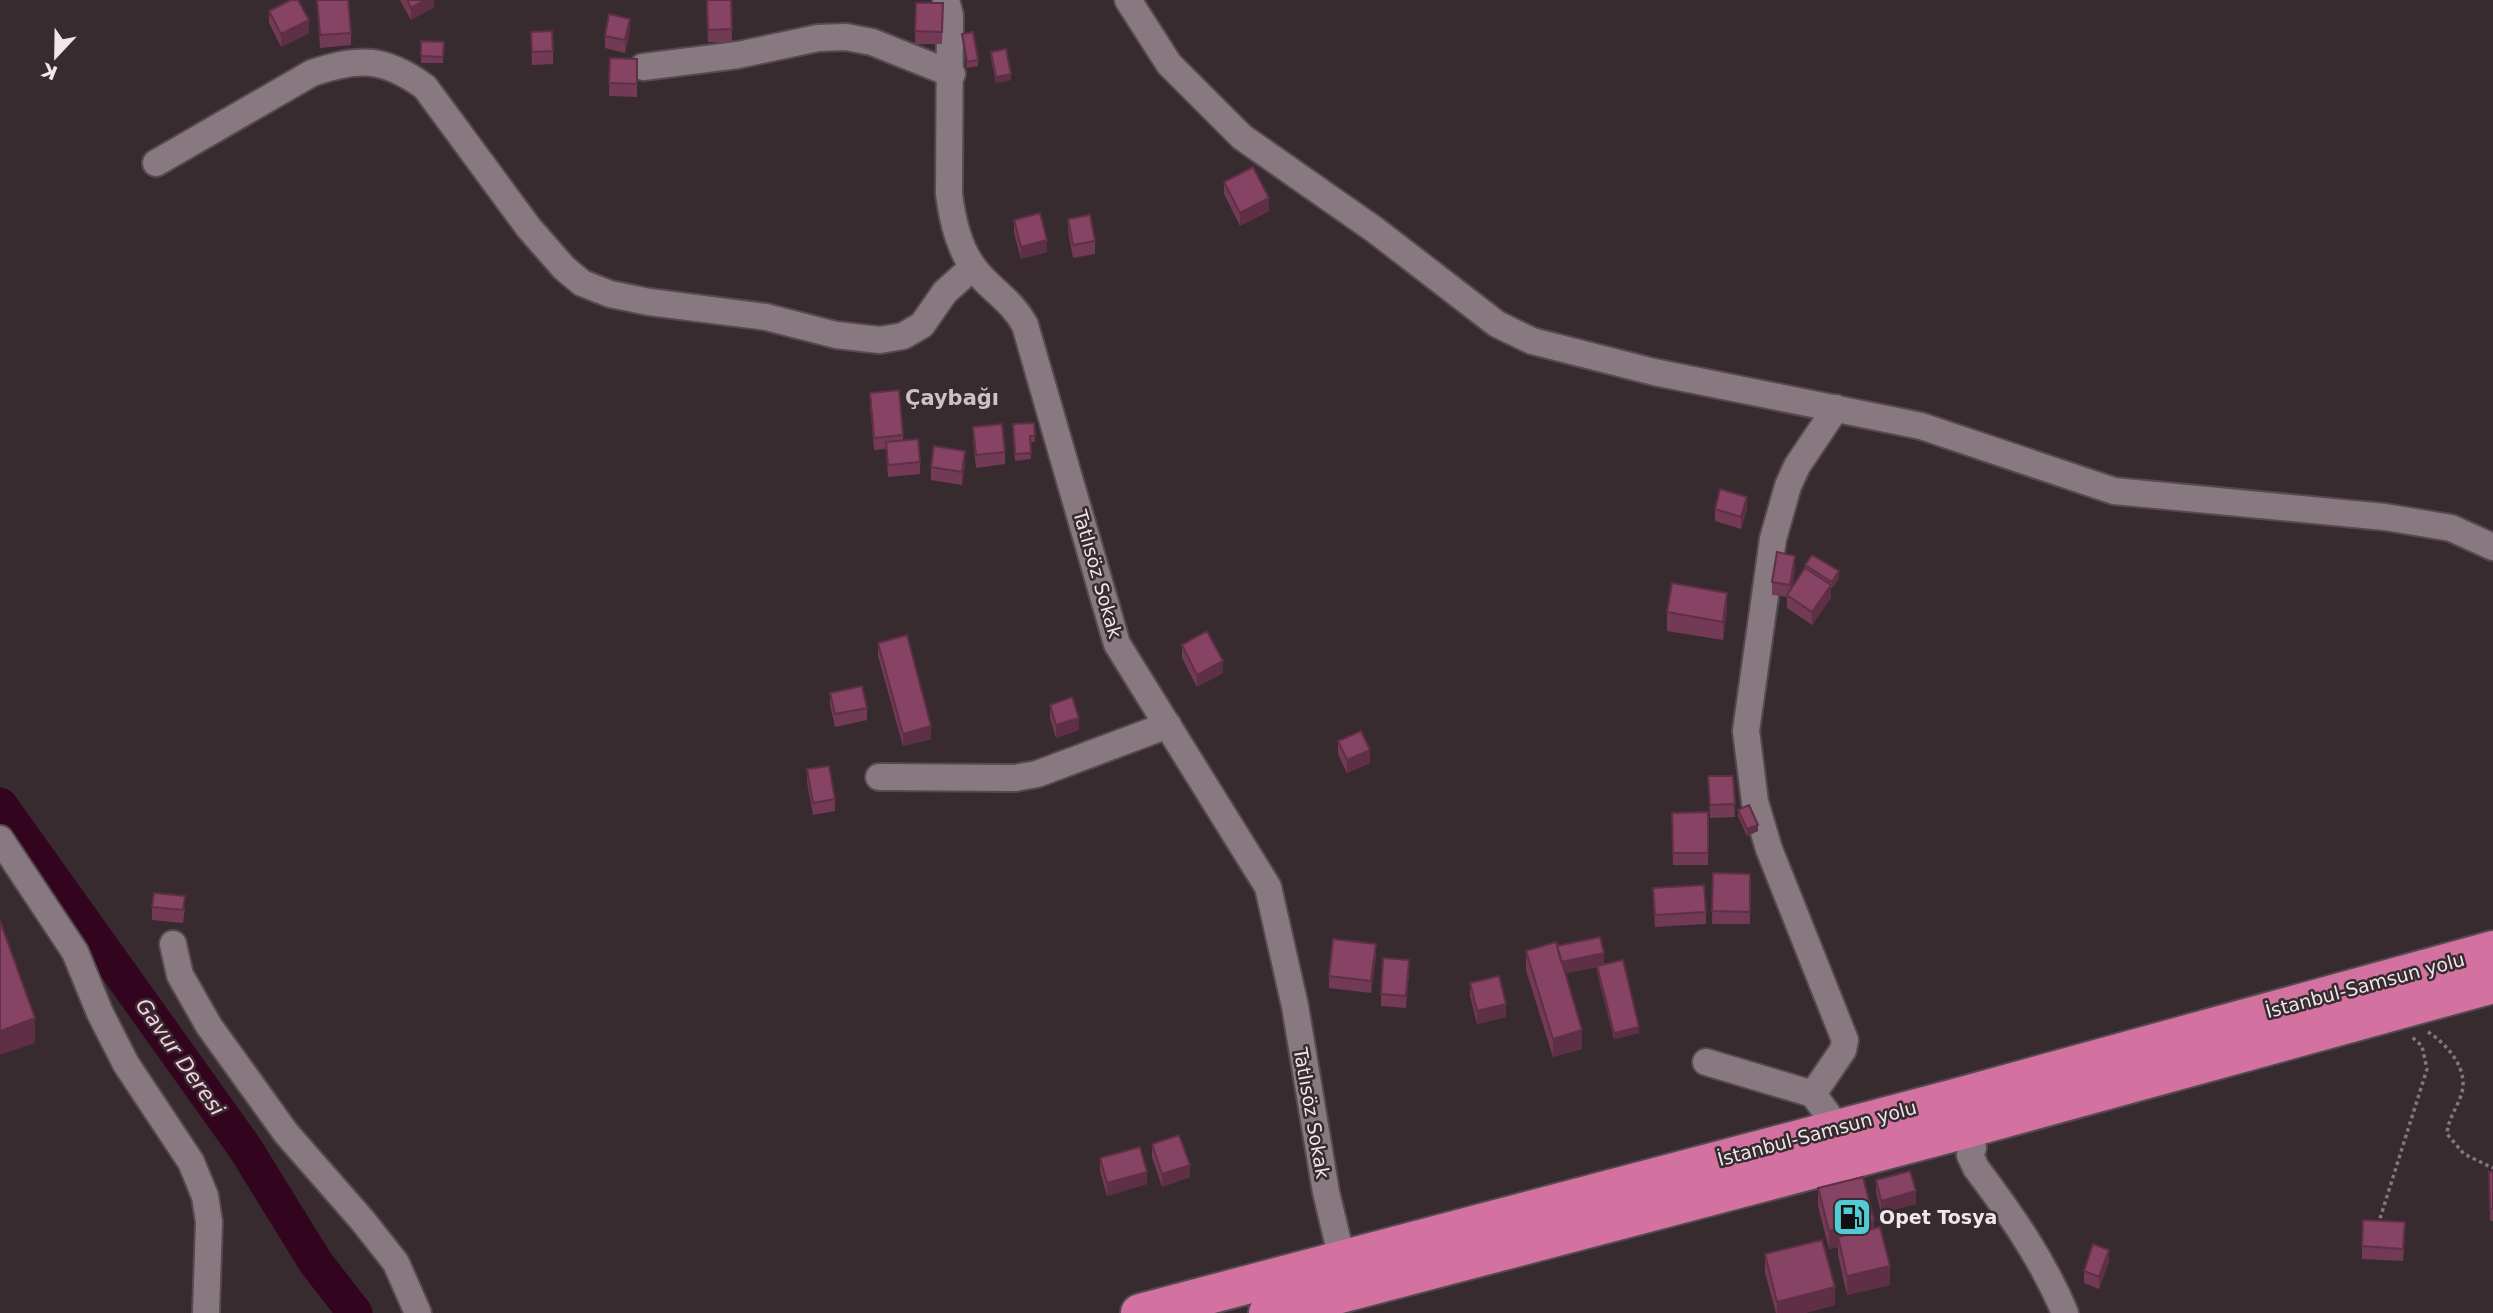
<svg xmlns="http://www.w3.org/2000/svg" width="2493" height="1313" viewBox="0 0 2493 1313" font-family="'DejaVu Sans',sans-serif">
	<style>
		.lines { fill: none; stroke-linecap: round; stroke-linejoin: round }
		.river { stroke: #33041e; stroke-width: 35 }
		.minor-casing { stroke: #544a4f; stroke-width: 30 }
		.highway-casing { stroke: #544a4f; stroke-width: 42 }
		.path { stroke: #82777b; stroke-width: 3.5; stroke-dasharray: 3.5 3.5; stroke-linecap: butt }
		.minor { stroke: #87797f; stroke-width: 26 }
		.highway { stroke: #d372a0; stroke-width: 38 }
		.wall { fill: #733a55 }
		.shaded-wall { fill: #5e2f45 }
		.building { fill: #864363; stroke: #5e2f45; stroke-width: 2 }
		.labels { text-anchor: middle; dominant-baseline: central; stroke-width: 5; stroke-linejoin: round; paint-order: stroke }
		.street-label { font-size: 19px; fill: #efe7ea; stroke: #372b30 }
		.poi-label { font-size: 19px; font-weight: bold; fill: #efe7ea; stroke: #372b30; text-anchor: start }
		.neighbourhood-label { font-size: 21px; font-weight: bold; fill: #cfc0c6; stroke: #372b30 }
		.water-label { font-size: 21px; font-style: italic; fill: #f8cee0; stroke: #372b30 }
	</style>
	<rect width="100%" height="100%" fill="#372b30"/>
	<g class="lines">
		<path class="river" d="M0,805l245,343 71,115 39,50"/>
		<g class="minor-casing">
			<path id="minor" d="M946,0l4,15 -1,179c3,24 9,53 25,74 16,22 37,31 51,57l92,319 151,243 27,119 31,186 16,67
				M1128,0l41,64 73,73 133,93 122,94 35,17 122,31 267,54 193,65 271,26 66,11 42,19
				M643,67l95,-12 80,-17 28,-1 26,5 80,32
				M156,163l156,-90c46,-16 72,-16 113,14l104,141 35,40 18,15 28,11 39,8 117,15 70,18 44,5 23,-4 19,-11 23,-33 28,-25
				M879,777l136,1 22,-4 131,-49
				M0,839l75,113 25,61 26,51 65,98 14,34 4,26 -3,91
				M173,944l7,31 29,51 77,107 77,88 33,42 22,50
				M1706,1062l107,32 24,33
				M1813,1094l30,-44 2,-10 -76,-191 -14,-47 -9,-71 27,-192 15,-53 9,-20 39,-58
				M1973,1148l-3,7 6,13c34,45 67,92 89,145"/>
		</g>
		<g class="highway-casing">
			<path id="highway" d="M1140,1313l811,-214 542,-149
				M1268,1313l691,-182 534,-147"/>
		</g>
		<path class="path" d="M2428,1032c19,12 40,36 34,60 -4,15 -14,26 -15,42l17,20 29,14
			M2378,1225l49,-156 -5,-23 -11,-10"/>
		<use href="#minor" class="minor"/>
		<use href="#highway" class="highway"/>
	</g>
	<path class="wall" d="M317,0l34,33v12l-31,3z
		M400,0h34v7l-23,13z
		M706,0h25l1,42h-24z
		M916,3h27l-1,41h-27z
		M269,11l40,22 -28,14 -12,-24z
		M630,31l-5,22 -20,-5v-12z
		M531,32l22,19v13l-21,1z
		M962,34l16,26v6l-11,2z
		M421,41l23,1 -1,21h-22z
		M991,52l20,28 -15,3 -5,-24z
		M610,58l27,1v38l-28,-1z
		M1224,182l45,29 -29,15 -16,-32z
		M1068,219l27,22v13l-22,4 -5,-27z
		M1014,220l33,32 -26,7 -7,-26z
		M870,393l33,42v5l17,22v12l-32,3 -2,-28 -12,1 -4,-45z
		M1034,423l1,19h-5l1,17 -16,2 -2,-31z
		M973,427l32,25v12l-29,4 -3,-28z
		M965,463l-3,22 -31,-5v-13z
		M1715,509h32l-6,20 -26,-8z
		M1805,565l34,13 -7,10 -1,-1v11l-19,27 -25,-17v-11l-15,-2v-13l23,-14 -3,20 13,-20z
		M1727,611l-4,29 -56,-9v-19z
		M878,643l53,96 -28,7 -25,-90z
		M1182,645l41,28 -26,14 -15,-29z
		M830,693l37,15v12l-32,7 -5,-22z
		M1050,705l29,25 -23,8 -6,-20z
		M1338,741l32,22 -23,10 -9,-19z
		M807,769l28,30v12l-22,4 -6,-33z
		M1708,776h25l2,41 -25,1z
		M1738,810l20,21 -11,5 -9,-20z
		M1708,812v53h-35l-1,-52z
		M1713,873l37,1v50h-38z
		M1653,888l53,24v12l-51,3z
		M152,907l33,1 -2,15 -31,-3z
		M1557,946l47,18 35,69 -25,6 -17,-67v-5l-32,6 17,76 -29,8 -27,-87v-19z
		M1376,956l-5,37 -42,-5v-12z
		M1409,973l-3,35 -25,-2v-12z
		M1470,983l36,34 -29,7 -7,-28z
		M1152,1144l38,33 -28,10 -10,-30z
		M1100,1158l47,26 -40,12 -7,-25z
		M2489,1172h4v49h-3z
		M1876,1180l40,24 -35,9 -5,-21z
		M1818,1188l56,41 16,56 -43,10 -9,-40v-8l-9,2 -11,-43z
		M2405,1234l-2,27 -41,-2v-13z
		M1765,1254l70,51 -30,8h-29l-11,-40z
		M2109,1262l-10,27 -15,-6v-12z"/>
	<path class="shaded-wall" d="M425,0h9v7l-23,13v-12z
		M630,19v12l-5,22v-13z
		M309,20v13l-28,14v-13z
		M1011,74v6l-15,3v-6z
		M1269,198v13l-29,15v-13z
		M1047,240v12l-26,7v-12z
		M965,451v12l-3,22v-13z
		M1747,497v12l-6,20v-12z
		M1795,556v12l-5,29v-12z
		M1839,571v7l-7,10v-6z
		M1831,585v13l-19,27v-13z
		M1727,593v18l-4,29v-18z
		M1223,661v12l-26,14v-12z
		M1079,718v12l-23,8v-13z
		M931,726v13l-28,7v-12z
		M1370,750v13l-23,10v-13z
		M1758,825v6l-11,5v-7z
		M1376,944v12l-5,37v-12z
		M1604,953v12l-44,10v-13z
		M1506,1004v13l-29,7v-13z
		M35,1018v25l-35,12v-24z
		M1639,1027v6l-25,6v-6z
		M1582,1030v19l-29,8v-18z
		M1190,1165v12l-28,10v-13z
		M1147,1172v12l-40,12v-13z
		M1916,1191v13l-35,9v-12z
		M1874,1220v18l-36,-1v10l-9,2v-18z
		M2109,1250v12l-10,27v-12z
		M1890,1266v19l-43,10v-19z
		M1835,1287v18l-30,8h-28v-11z"/>
	<path class="building" d="M291,0h7l11,20 -28,14 -12,-23z
		M317,0h31l3,33 -31,2z
		M407,0h18l-14,8z
		M707,0h24l1,29 -24,1z
		M916,3h27l-1,29 -27,-1z
		M609,14l21,5 -5,21 -20,-4z
		M552,31l1,20 -21,1 -1,-20z
		M973,32l5,28 -11,2 -5,-28z
		M421,41l23,1 -1,15 -22,-1z
		M1006,49l5,25 -15,3 -5,-25z
		M610,58l27,1v25l-28,-1z
		M1253,167l16,31 -29,15 -16,-31z
		M1040,213l7,27 -26,7 -7,-27z
		M1090,215l5,26 -22,4 -5,-26z
		M899,390l4,45 -29,3 -4,-45z
		M1034,423l1,13h-5l1,17 -16,1 -2,-30z
		M1002,424l3,28 -29,3 -3,-28z
		M918,439l2,23 -32,3 -2,-23z
		M934,446l31,5 -3,21 -31,-5z
		M1720,489l27,8 -6,20 -26,-8z
		M1777,552l18,4 -5,29 -18,-3z
		M1812,555l27,16 -7,11 -27,-17z
		M1805,568l26,17 -19,27 -25,-17z
		M1672,583l55,10 -4,29 -56,-10z
		M1207,631l16,30 -26,14 -15,-30z
		M907,635l24,91 -28,8 -25,-91z
		M862,686l5,22 -32,6 -5,-21z
		M1072,697l7,21 -23,7 -6,-20z
		M1361,731l9,19 -23,10 -9,-19z
		M829,766l6,33 -22,4 -6,-34z
		M1708,776h25l2,28 -25,1z
		M1749,805l9,20 -11,4 -9,-19z
		M1708,812v41h-35l-1,-40z
		M1713,873l37,1v38l-38,-1z
		M1704,885l2,27 -51,3 -2,-27z
		M154,893l31,3 -2,14 -31,-3z
		M0,921l35,97 -35,13z
		M1600,937l4,16 -43,9 -4,-16z
		M1333,939l43,5 -5,37 -42,-5z
		M1556,942l26,88 -29,9 -27,-88z
		M1383,958l26,2 -3,36 -25,-2z
		M1623,960l16,67 -25,6 -17,-67z
		M1499,976l7,28 -29,7 -7,-28z
		M1179,1135l11,30 -28,9 -10,-30z
		M1140,1147l7,25 -40,11 -7,-25z
		M1910,1171l6,20 -35,10 -5,-21z
		M2489,1172h4v37h-3z
		M1863,1177l11,43 -45,11 -11,-43z
		M2363,1220l42,2 -2,27 -41,-3z
		M1880,1227l10,39 -43,10 -9,-39z
		M1822,1240l13,47 -58,15 -12,-48z
		M2093,1244l16,6 -10,27 -15,-6z"/>
	<defs>
		<g id="fuel-square" transform="scale(2.0125)"><rect x="-9" y="-9" width="18" height="18" rx="4" fill="#51ccd4" stroke="#372b30"/><path d="M-5.5-6h7V0h2V4h1.3V-2.5L3-4.5l.8-.8L6-3V5H2.5V1h-1V6h-7ZM-4.2-4.7v3.2H.2V-4.7Z" fill="#111"/></g>
	</defs>
	<g fill-rule="evenodd">
		<use href="#fuel-square" x="1852" y="1217"/>
	</g>
	<g class="labels">
		<g class="street-label">
			<text transform="translate(1098 574) rotate(74)">Tatlısöz Sokak</text>
			<text transform="translate(2365 985) rotate(-15)">İstanbul-Samsun yolu</text>
			<text transform="translate(1312 1113) rotate(80)">Tatlısöz Sokak</text>
			<text transform="translate(1817 1133) rotate(-15)">İstanbul-Samsun yolu</text>
		</g>
		<g class="poi-label">
			<text x="1879" y="1217">Opet Tosya</text>
		</g>
		<g class="neighbourhood-label">
			<text x="952" y="398">Çaybağı</text>
		</g>
		<g class="water-label">
			<text transform="translate(180 1057) rotate(55)">Gavur Deresi</text>
		</g>
	</g>
	<g transform="translate(56 56) rotate(202)" stroke="#372b30" stroke-width="5" paint-order="stroke">
	<path d="M0-5L12 26L0 18L-12 26Z" fill="#efe7ea"/>
	<text y="-10" font-size="19" font-weight="bold" text-anchor="middle" fill="#efe7ea">K</text>
	</g>
</svg>
